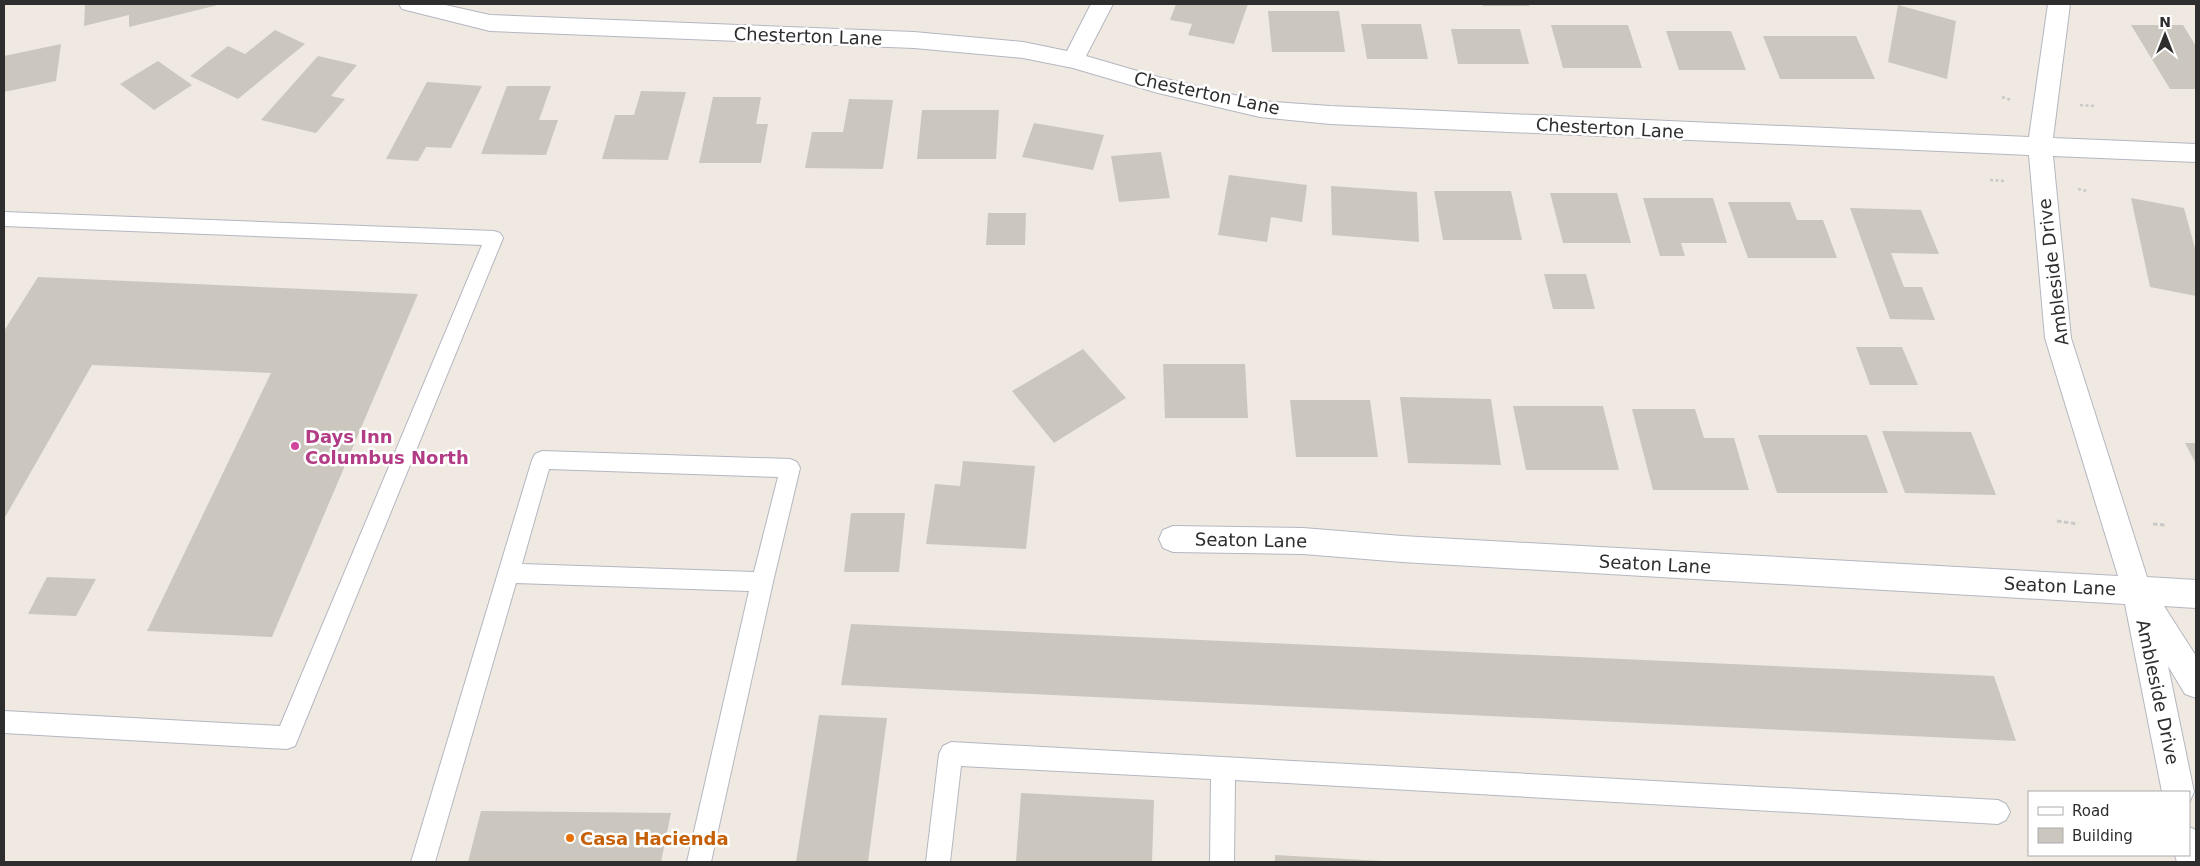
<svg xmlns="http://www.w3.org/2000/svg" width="2200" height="866" viewBox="0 0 2200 866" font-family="'DejaVu Sans',sans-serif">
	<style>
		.building { fill: #cbc7bf }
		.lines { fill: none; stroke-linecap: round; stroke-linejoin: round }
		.lane-casing { stroke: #b4b7c1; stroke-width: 2 }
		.street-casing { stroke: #b4b7c1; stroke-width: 2 }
		.path-far1 { stroke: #c9c9c9; stroke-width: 2.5; stroke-dasharray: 3 2.5; stroke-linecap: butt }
		.path { stroke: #c9c9c9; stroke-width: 3; stroke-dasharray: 4.5 2.5; stroke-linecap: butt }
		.lane { fill: #fff; fill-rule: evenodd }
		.street { fill: #fff; fill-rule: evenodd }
		.hotel-dot { fill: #d1479c; stroke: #fff; stroke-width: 2 }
		.food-dot { fill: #e8710a; stroke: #fff; stroke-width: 2 }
		.labels { text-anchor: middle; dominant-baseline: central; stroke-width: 5; stroke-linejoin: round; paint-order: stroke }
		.street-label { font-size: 18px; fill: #2e2e2e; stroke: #fff }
		.hotel-label { font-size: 18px; font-weight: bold; fill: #b23c85; stroke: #fff; text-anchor: start }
		.food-label { font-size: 18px; font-weight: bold; fill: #c56008; stroke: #fff; text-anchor: start }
	</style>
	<rect width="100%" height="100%" fill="#efe9e1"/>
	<path class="building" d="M85,4h137l-93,23v-12l-45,11z
		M1176,4h72l-14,40 -46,-9 4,-11 -22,-4z
		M1482,4h47v2h-46z
		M1898,5l58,16 -9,58 -59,-17z
		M1268,11h71l6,41h-73z
		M1361,24h60l7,35h-61z
		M1551,25h77l14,43h-79z
		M2131,25h52l13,21v43h-26z
		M1451,29h69l9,35h-71z
		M275,30l30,14 -67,55 -48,-23 38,-30 17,8z
		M1666,31h65l15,39h-67z
		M1763,36h93l19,43h-95z
		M61,44l-5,37 -52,11v-36z
		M318,56l39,9 -26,31 14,3 -29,34 -55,-13z
		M158,61l34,24 -38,25 -34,-26z
		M427,82l55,4 -31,62 -25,-1 -8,14 -32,-2z
		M507,86h44l-12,34h19l-12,35 -65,-1z
		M641,91l45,1 -18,68 -66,-1 13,-44h19z
		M713,97h48l-5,27h12l-7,39h-62z
		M849,99l44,1 -10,69 -78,-1 7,-36h31z
		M922,110h77l-3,49h-79z
		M1034,123l70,12 -11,35 -71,-13z
		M1161,152l9,46 -51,4 -8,-46z
		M1229,175l78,10 -5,37 -31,-5 -4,25 -49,-7z
		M1331,186l86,6 2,50 -87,-7z
		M1434,191h77l11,49h-79z
		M1550,193h67l14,50h-68z
		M1643,198h70l14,45h-46l4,13h-25z
		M2131,198l53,10 12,44v44l-46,-9z
		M1728,202h62l7,18h26l14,38h-89z
		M1850,208l71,2 18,44 -48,-1 13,34h18l13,33 -45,-1z
		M988,213h38l-1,32h-39z
		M1544,274h42l9,35h-42z
		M38,277l380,17 -146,343 -125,-6 124,-258 -179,-8 -88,154v-188z
		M1856,347h46l16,38h-48z
		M1083,349l43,49 -72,45 -42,-52z
		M1163,364h82l3,54h-83z
		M1400,397l91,2 10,66 -93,-2z
		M1290,400h80l8,57h-82z
		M1513,406h90l16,64h-93z
		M1632,409h63l9,29h30l15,52h-96z
		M1882,431l89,1 25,63 -91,-2z
		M1758,435h109l21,58h-111z
		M2185,443h11v21z
		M963,461l72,5 -9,83 -100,-5 9,-60 25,2z
		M851,513h54l-6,59h-55z
		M47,577l49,2 -20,37 -48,-2z
		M851,624l1143,52 22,65 -1175,-56z
		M819,715l68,3 -19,144h-72z
		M1021,793l133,7 -2,62h-136z
		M481,811l190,2 -10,49h-193z
		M1275,855l107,6v1h-107z"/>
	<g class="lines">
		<g class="lane-casing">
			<path id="lane" d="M4,212l490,19 6,2 3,5 -208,508 -8,3 -283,-16v-22l276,15 202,-481 -478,-19z
				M542,451l248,8 7,3 3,6 -27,114 -62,280h-24l62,-271 -233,-8 -81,279h-24l121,-402 3,-6zM549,469l229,8 -24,95 -232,-8z
				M951,742l1047,58 8,4 4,8 -4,8 -8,4 -763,-44 -1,82h-24l1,-83 -250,-13 -11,96h-24l13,-108 4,-8z"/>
		</g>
		<g class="street-casing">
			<path id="street" d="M399,4h42l49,11 424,17 109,10 44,9 24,-47h22l-27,52 72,21 102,24 70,5 699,31 19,-133h22l-17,134 143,6v18l-143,-6 18,182 76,239 49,3v28l-32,-2 32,50v42l-11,-4 -17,-28 26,126 -5,11v-11h-27l-37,-188 -723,-42 -99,-8 -130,-2 -10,-4 -4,-9 4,-9 10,-4 130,2 99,8 716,40 -73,-238 -16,-183 -699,-31 -70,-7 -102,-24 -85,-25 -50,-10 -109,-10 -424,-17 -88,-22z
				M2189,827l7,3v32h-19l-2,-7h14z"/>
		</g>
		<path class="path-far1" d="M2002,97l9,3
			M2080,105l14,1
			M1990,180l15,1
			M2078,189l9,2"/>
		<path class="path" d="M2057,521l21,3
			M2153,524l12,1"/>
		<use href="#lane" class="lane"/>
		<use href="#street" class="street"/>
	</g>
	<circle class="hotel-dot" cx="295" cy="446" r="5"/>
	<circle class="food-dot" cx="570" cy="838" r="5"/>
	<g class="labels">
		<g class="street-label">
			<text transform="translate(808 36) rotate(2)">Chesterton Lane</text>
			<text transform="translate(1207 93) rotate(12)">Chesterton Lane</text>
			<text transform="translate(1610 128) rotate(3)">Chesterton Lane</text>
			<text transform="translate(2053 272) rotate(-97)">Ambleside Drive</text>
			<text transform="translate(1251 540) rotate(1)">Seaton Lane</text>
			<text transform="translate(1655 564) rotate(3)">Seaton Lane</text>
			<text transform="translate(2060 586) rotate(3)">Seaton Lane</text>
			<text transform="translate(2158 692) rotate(78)">Ambleside Drive</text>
		</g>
		<g class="hotel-label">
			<text x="305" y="436">Days Inn<tspan x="305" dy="21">Columbus North</tspan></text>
		</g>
		<g class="food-label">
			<text x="580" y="838">Casa Hacienda</text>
		</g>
	</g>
	<rect width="2200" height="866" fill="none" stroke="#2e2e2e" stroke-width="10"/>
	<rect x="2028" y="791" width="162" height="65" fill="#ffffff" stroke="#ababab"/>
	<rect x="2038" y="807" width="25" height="8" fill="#ffffff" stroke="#ababab"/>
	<text x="2072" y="816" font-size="15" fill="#2e2e2e">Road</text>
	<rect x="2038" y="828" width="25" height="15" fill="#cbc7bf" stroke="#ababab"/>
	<text x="2072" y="841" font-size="15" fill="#2e2e2e">Building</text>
	<g transform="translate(2165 35)" stroke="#ffffff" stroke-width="4" paint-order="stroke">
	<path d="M0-4L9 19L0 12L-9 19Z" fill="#2e2e2e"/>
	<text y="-8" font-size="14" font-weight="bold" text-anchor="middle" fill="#2e2e2e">N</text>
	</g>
</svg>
